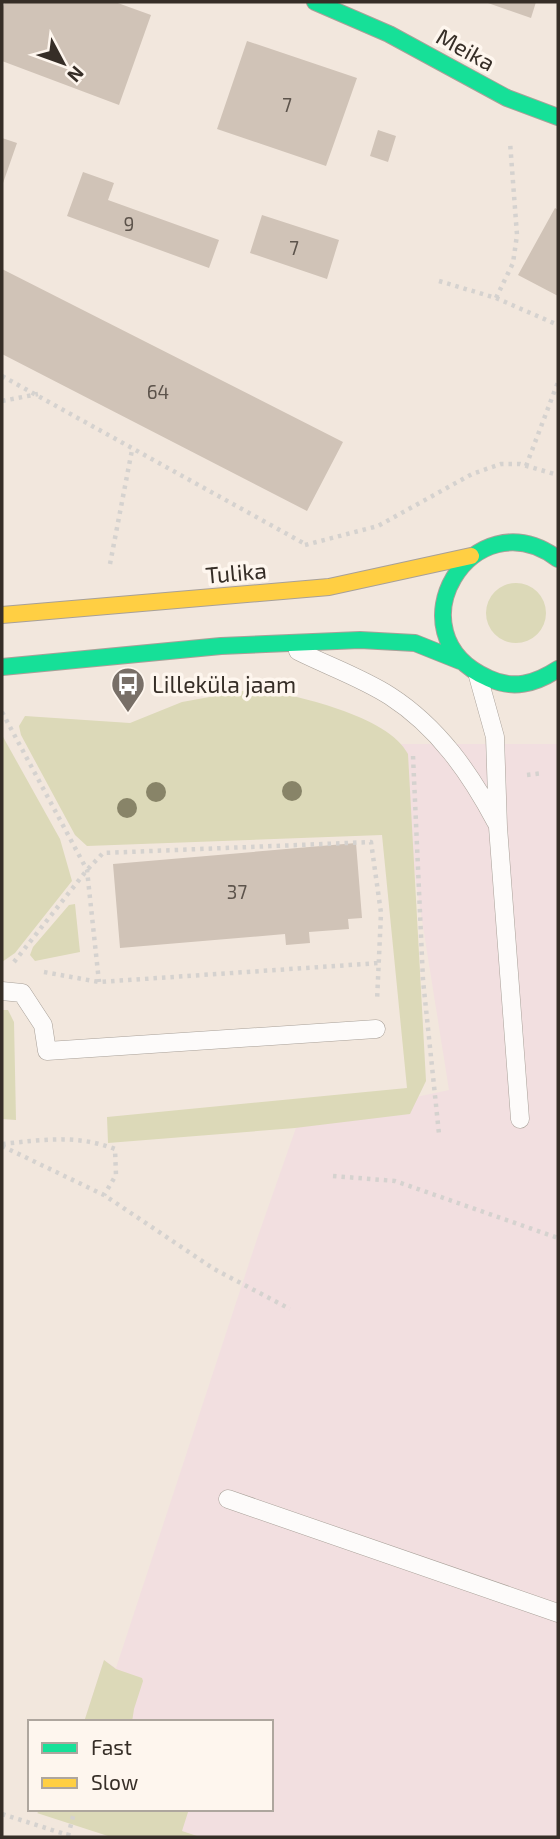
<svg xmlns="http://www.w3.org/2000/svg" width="560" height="1839" viewBox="0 0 560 1839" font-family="'Exo 2',sans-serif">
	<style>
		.commercial { fill: #f2dfe0 }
		.green { fill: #dcd9b8 }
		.building { fill: #d0c3b7 }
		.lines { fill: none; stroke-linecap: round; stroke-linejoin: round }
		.lane-casing { stroke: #a8a098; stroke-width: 19 }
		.fast-casing { stroke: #a8a098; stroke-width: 18 }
		.slow-casing { stroke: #a8a098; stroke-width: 18 }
		.path { stroke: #d5d2cf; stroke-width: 4.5; stroke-dasharray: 3.5 5; stroke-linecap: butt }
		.lane { stroke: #fdfbfa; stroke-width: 18 }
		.fast { stroke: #16e098; stroke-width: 16 }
		.slow { stroke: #ffcf43; stroke-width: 16 }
		.tree { fill: #888468 }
		.labels { text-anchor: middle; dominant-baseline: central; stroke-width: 7; stroke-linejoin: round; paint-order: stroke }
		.number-label { font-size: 19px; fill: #5c534b }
		.street-label { font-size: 23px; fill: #362e27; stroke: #fef6ee }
		.poi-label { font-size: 23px; fill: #362e27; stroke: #fef6ee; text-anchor: start }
	</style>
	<rect width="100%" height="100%" fill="#f2e7dd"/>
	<path class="commercial" d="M394,744h164v1093h-381l-88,-28h182v-87h-187l20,-62 12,8 141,-429 41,-117 151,-32z"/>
	<path class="green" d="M486 613a30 30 0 1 1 60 0a30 30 0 1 1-60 0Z
		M254,689c40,5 135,27 154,65l18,327 -16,33 -115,14 -187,15 -1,-26 300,-29 -25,-253 -295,11 -12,-11 -54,-100 -2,-9 6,-10 105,7 52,-21z
		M2,735l58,104 12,42 -57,72 -13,9z
		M75,904l5,48 -45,9 -5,-6 3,-8 36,-42z
		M2,1010h6l6,12 2,98 -14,-1z
		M104,1660l12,9 26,9 1,3 -9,28 -2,13h-48z
		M43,1809h146l-7,22 18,6h-89l-74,-24z"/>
	<path class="building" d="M5,2h110l36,13 -32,90 -117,-44v-52z
		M485,2h51l-5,16z
		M247,41l110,37 -31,88 -109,-37z
		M378,130l18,6 -8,26 -18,-6z
		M2,138l15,5 -15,43z
		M83,172l31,11 -6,17 111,40 -10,28 -142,-52z
		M555,208l3,2v86l-40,-21z
		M262,215l77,25 -12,39 -77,-26z
		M2,269l341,173 -36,69 -305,-157z
		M356,843l6,75 -14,1 1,10 -40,3 1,11 -24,2 -1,-11 -165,14 -7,-84z"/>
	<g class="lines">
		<g class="lane-casing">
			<path id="lane" d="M298,651c30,15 64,27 92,45 48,31 80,77 106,126
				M478,676l17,61 3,90 22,292
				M2,991l20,2 21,32 4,26 329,-22
				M228,1499l330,114"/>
		</g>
		<g class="fast-casing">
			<path id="fast" d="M315,2l74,32 118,64 51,19
				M558,559c-86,-64 -169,75 -70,119 25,12 47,6 70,-9
				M2,667l219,-21 139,-6 55,3 45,18"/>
		</g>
		<g class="slow-casing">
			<path id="slow" d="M2,615l327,-28 142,-31"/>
		</g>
		<path class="path" d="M439,281l57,17 62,27
			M496,298l17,-35 4,-28 -7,-93
			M2,376l303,168
			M2,401l36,-7
			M526,466l32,-84
			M305,545l73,-19 94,-52 29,-10h19l38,11
			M110,564l22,-114
			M2,712l85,158 12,112
			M413,756l10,224 16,154
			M527,775l16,-2
			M14,962l73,-92 16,-17 268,-11 10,71 -4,88
			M44,972l55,10 280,-19
			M2,1144c40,-4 74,-10 113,5l1,26 -12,20
			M2,1146l102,49 110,74 76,40
			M333,1176l62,5 163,57
			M2,1814l72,23
			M68,1836l7,-27"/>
		<use href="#lane" class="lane"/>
		<use href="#fast" class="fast"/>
		<use href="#slow" class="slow"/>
	</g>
	<g class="tree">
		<circle cx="292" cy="791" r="10"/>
		<circle cx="156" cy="792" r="10"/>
		<circle cx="127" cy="808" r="10"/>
	</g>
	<defs>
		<g id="bus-pin" transform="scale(1.75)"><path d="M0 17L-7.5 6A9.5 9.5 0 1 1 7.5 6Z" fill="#786f67" stroke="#fef6ee"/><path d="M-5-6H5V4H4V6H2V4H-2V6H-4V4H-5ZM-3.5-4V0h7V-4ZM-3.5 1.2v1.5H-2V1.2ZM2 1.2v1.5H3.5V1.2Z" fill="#fff"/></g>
	</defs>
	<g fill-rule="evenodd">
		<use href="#bus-pin" x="128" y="684"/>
	</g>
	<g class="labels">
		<g class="number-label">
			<text x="287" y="104">7</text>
			<text x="129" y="223">9</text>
			<text x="294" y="247">7</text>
			<text x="158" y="391">64</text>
			<text x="237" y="891">37</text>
		</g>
		<g class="street-label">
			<text transform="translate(466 49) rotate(29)">Meika</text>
			<text transform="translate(236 572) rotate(-5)">Tulika</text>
		</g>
		<g class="poi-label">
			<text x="152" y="684">Lilleküla jaam</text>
		</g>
	</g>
	<rect width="560" height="1839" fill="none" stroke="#362e27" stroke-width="7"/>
	<rect x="28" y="1720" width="245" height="91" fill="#fef6ee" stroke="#aea69e" stroke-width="2"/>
	<rect x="42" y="1743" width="35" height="10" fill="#16e098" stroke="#aea69e" stroke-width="2"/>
	<text x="91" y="1755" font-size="21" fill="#362e27">Fast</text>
	<rect x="42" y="1778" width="35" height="10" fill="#ffcf43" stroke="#aea69e" stroke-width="2"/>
	<text x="91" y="1790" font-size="21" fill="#362e27">Slow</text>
	<g transform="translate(63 63) rotate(131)" stroke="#fef6ee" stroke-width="5" paint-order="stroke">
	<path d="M0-5L12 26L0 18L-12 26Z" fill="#362e27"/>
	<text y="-10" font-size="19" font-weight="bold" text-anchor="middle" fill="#362e27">N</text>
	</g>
</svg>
